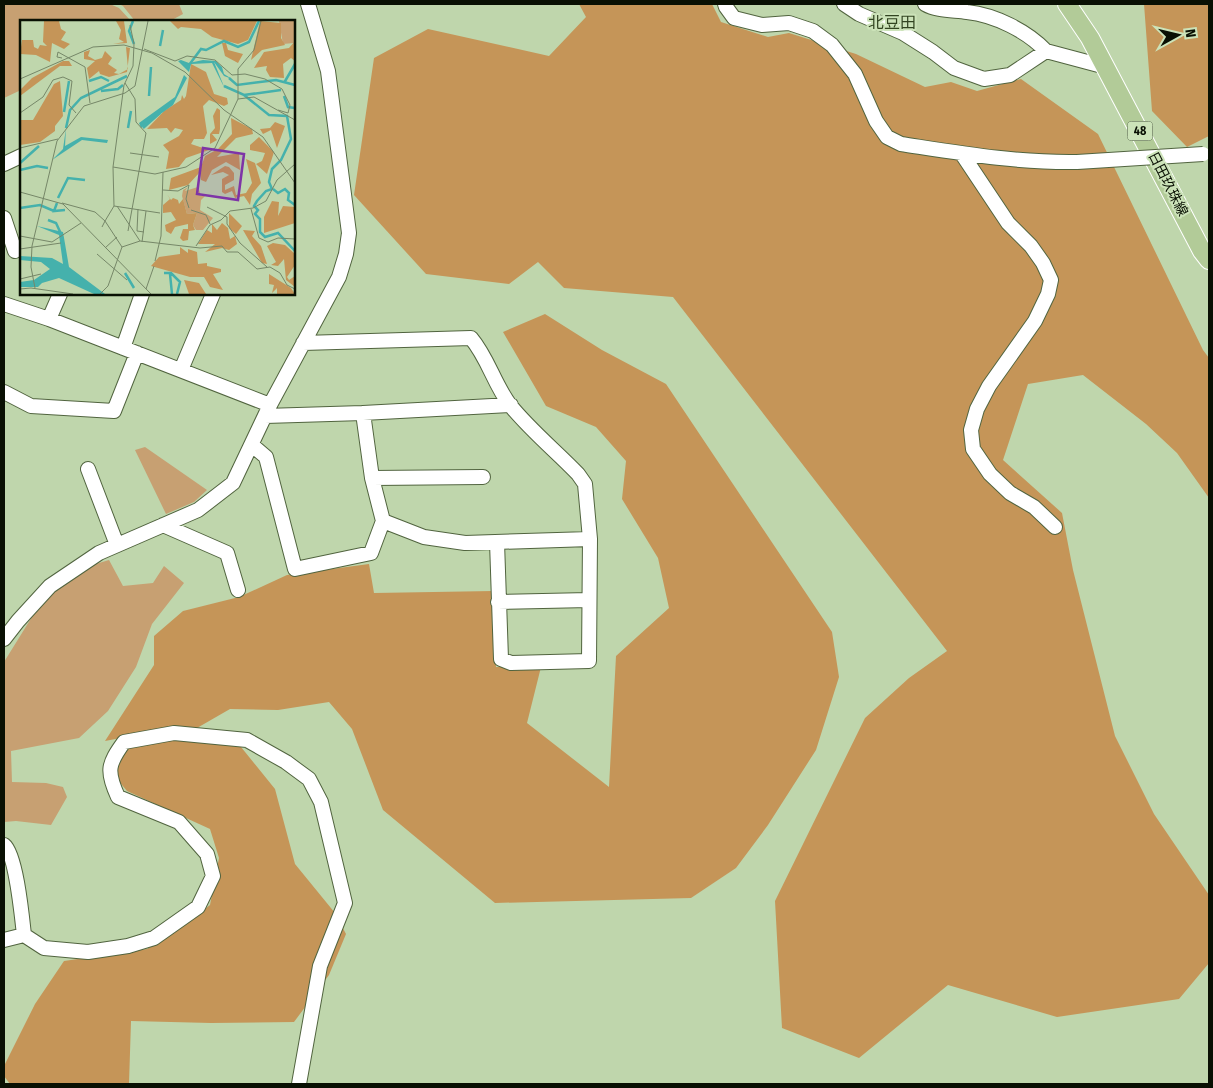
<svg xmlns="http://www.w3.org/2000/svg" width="1213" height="1088" viewBox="0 0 1213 1088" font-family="'Fira Sans Condensed','Noto Sans JP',sans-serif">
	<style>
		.green { fill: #c7a072 }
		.forest { fill: #c59558 }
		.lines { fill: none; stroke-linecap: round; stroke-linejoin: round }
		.minor-casing { stroke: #51643f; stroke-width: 16 }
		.major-casing { stroke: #fff; stroke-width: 20 }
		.minor { stroke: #fff; stroke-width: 14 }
		.major { stroke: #b2cb98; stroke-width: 18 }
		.minor-bridge-casing { stroke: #51643f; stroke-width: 16; stroke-linecap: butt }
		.minor-bridge { stroke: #fff; stroke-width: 14 }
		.labels { text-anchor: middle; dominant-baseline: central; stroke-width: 4; stroke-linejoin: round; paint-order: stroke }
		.shield { fill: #cce3b9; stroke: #444f3a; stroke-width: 1 }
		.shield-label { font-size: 12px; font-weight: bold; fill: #091003 }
		.street-label { font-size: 14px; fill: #091003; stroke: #cce3b9 }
		.quarter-label { font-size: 16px; fill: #324421; stroke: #cce3b9 }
		.inset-river { fill: none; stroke: #45b1ac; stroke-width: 2.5 }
		.inset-road { fill: none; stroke: #768768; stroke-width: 1 }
		.view { fill: #7e34a7; fill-opacity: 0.15; stroke: #7e34a7; stroke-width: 2.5 }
		.inset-edge { fill: none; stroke: #091003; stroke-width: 2.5 }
	</style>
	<rect width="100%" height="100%" fill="#bfd6ac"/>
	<path class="green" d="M4,4h106l9,4 12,13h-110v69l-17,8z
		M119,4h60l4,10 -13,7h-35l-12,-15z
		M145,447l62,43 -13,12 -28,12 -31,-64z
		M109,560l14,26 30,-3 11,-17 20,17 -32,41 -16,43 -28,44 -29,27 -68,13 1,31 34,1 17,4 4,10 -16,28 -35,-4 -12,1v-160l36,-58 12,-12 37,-26z"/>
	<path class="forest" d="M579,4h133l9,18 47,15 21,-4 67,21 69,33 26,-5 26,9 44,-12 77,55 105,216 6,8v140l-32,-45 -31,-29 -63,-49 -55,9 -25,76 59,53 11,57 42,166 39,78 55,81v68l-30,36 -122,18 -109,-32 -89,73 -77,-30 -7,-127 90,-183 44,-40 38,-27 -274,-354 -109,-9 -26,-26 -29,22 -83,-10 -72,-79 20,-137 54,-29 121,27 37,-39z
		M1144,4h65v132l-22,11 -35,-36z
		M545,314l57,36 64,34 166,248 7,45 -23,73 -48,75 -32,43 -45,30 -196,5 -112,-93 -31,-81 -23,-27 -51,8 -48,-1 -33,19 -40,3 -52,10 49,-76v-29l29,-25 56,-14 48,-22 82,-11 5,29 119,-2 3,76h45l-14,56 82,64 7,-131 53,-48 -11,-50 -36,-59 4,-38 -30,-34 -50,-21 -43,-74z
		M173,739l68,8 34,42 20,75 40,49 11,21 -17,41 -35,47 -83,1 -80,-2 -2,63h-119l-6,-8v-10l31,-62 29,-43 83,-12 41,-27 22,-17 9,-47 -9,-29 -83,-38 -10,-12 1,-17 8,-15z"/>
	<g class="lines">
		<g class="minor-casing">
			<path id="minor" d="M725,4l1,3 8,11 28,7 27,-2 24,8 19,14 23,29 21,47 11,16 14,7c59,9 116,19 176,18
				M844,4l15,10 44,19 30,19 21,16 30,11 26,-4 36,-24 60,16
				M925,4c12,7 28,6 42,8 28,3 60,19 79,39
				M962,154l46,69 23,23 12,17 8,17 -3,14 -13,27 -46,65 -12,23 -6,21 2,19 17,25 20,19 24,14 21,20
				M4,164l17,-8
				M4,218l11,33
				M4,304l45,15 221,86
				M49,319l11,-25
				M303,343l168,-5c17,20 23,46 39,67 20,25 46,46 68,69l7,10 5,55 -1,122 -78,2 -10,-4 -4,-117
				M123,348l19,-54
				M181,370l32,-76
				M4,392l27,14 83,5 23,-58
				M265,416l98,-3 148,-8
				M252,445l14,12 29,112 76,-16 12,-32 -11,-43 -9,-65
				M88,469l29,76
				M372,478l111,-1
				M383,521l41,16 41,6 125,-4
				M163,525l64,28 11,37
				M498,602l91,-2
				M4,639l14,-18 32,-35 49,-33 99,-43 35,-27 37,-78 69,-128 7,-23 3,-21 -21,-162 -20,-67
				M4,845c12,9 18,72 20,90l20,13 44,4 40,-6 26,-8 44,-31 15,-31 -6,-22 -28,-32 -61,-25c-12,-26 -10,-33 6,-55l50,-9 73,7 39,22 23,17 12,23 24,101 -25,63 -21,118
				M4,940l20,-5"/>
		</g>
		<g class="major-casing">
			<path id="major" d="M1067,4l23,34 112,213 7,9"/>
		</g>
		<use href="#minor" class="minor"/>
		<use href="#major" class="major"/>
		<g class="minor-bridge-casing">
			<path id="minor-bridge" d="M1077,162l126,-8"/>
		</g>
		<use href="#minor-bridge" class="minor-bridge"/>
	</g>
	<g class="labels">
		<rect class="shield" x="1127.5" y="121.5" width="25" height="19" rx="4"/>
		<g class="shield-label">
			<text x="1140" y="131">48</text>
		</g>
		<g class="street-label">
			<text transform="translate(1168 184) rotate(63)">日田玖珠線</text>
		</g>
		<g class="quarter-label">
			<text x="892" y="22">北豆田</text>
		</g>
	</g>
	<g transform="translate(20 20)">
		<rect width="275" height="275" fill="#bfd6ac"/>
		<path d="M259,1h16l-1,22 -11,1zM168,167l-3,4 13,-4 3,9 5,-1 -5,5 -1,10 13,8 -10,12h-7l-3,-5 4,-12 -10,1 -5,-18 1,-6z" fill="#c7a072"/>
		<path d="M24,1h15l2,8 5,3 -5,8 9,4 -6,5 -12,-6 -2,19 -14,-7 -16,-1 2,-14h11l1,7 4,2 2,-4 7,1 -4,-4zM96,1h8l3,22 -14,1 11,-2 -5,-3 2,-9zM150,1h87l-9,19 -10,4 -26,-7 -11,-8 -20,-2 -3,2zM240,1l21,2v15l4,7 -23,5 -11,10zM275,21v20l-4,-3 -8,6 1,14 -14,-1 -4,-7 1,-4 -13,2 10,-16 25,-4zM202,23h4l2,7 15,4 -5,9 -13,-7zM106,27l4,1 -3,24 -18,5 -9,-3 -1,-3 -10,8 -2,-11 8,-7 -11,-2v-7l6,-2 -2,6 7,4 7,-2 3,-7 7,7 -4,6 9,6 -3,3 5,1 9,-5zM43,41h6l3,5h-12l-40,30v-6l12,-12zM171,44l15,8 8,22 13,4 1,6 -4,2 -15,-6 -6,6 4,27 -3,6h-10l-3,5 18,6 -23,8 -7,9 -13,2 3,-17 -6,-7 16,-9 4,-6 -8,-2 -4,5 -4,-5 -20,1 17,-18 17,-11 1,-5 2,4 2,-3zM40,61l3,35 -8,10v5l-15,11 -20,3v-25h13l21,-36zM197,88l3,2v19l-1,5h-7l5,6 -7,4v-10l5,-6 -2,-12zM211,98l21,11 1,5 -17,4 -19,19 22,-4 1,17 -14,-8 -14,8 -6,12 -5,-2 -1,-8 -12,13 -19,5 2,-12 30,-11 4,-11 13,-7 14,-15zM255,102l10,4 -8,22 -6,-18 -8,4 -3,-5 10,-1zM239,117l15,15 -7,22 -11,-10 6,-3 3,-8 -15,-3v-5zM226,139l9,4 6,20 -9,11 -2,11 -6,-9 -9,2 -3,-7 -7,3 -3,-2v-13l7,-4 -6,-3 -12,3 14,-9 4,1 5,6v7l-9,5v5l9,-4 2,9 10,-2 6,-10zM147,174l4,6 2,-2 5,2 1,4 4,-5 4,15 10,-1 -4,12 2,5 -6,1 -1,9 -5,1 -3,-3 3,-9h5v-5l-13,3 -4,7 -5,-3 -1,-6 11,-5 -5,-8 -8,1v-8l7,-6zM252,181l7,1 -1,14 5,-10 12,1v16l-31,10v-16zM209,193l13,13 -6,8 -7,-6zM202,203l6,5 2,11 5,-3 2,8 -8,6 -7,-2 -17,4 10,-8h-17l9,-14 5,3v-9l5,6zM223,210l12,1 -3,5 9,10 6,18 -5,-1zM253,223l12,2 10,9v11l-8,12 2,3 6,-4v11l-9,-7 -2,-21 -6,7 -7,-1 5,-3 -9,-16zM160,227l8,6v-4l9,3 1,12 9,-1v3l14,3v3l-8,2 10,16 -13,-3 -6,-10h-14l-39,-11 8,-9 21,-3zM249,254l22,14 4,6h-18v-6l-5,5 2,-8 -5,-1zM164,260l15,3 7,11h-17z" fill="#c59558"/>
		<path d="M161,40l8,3 14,-3 13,1 6,6 2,7 8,5 -8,-3 -10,-14 11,27 -13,-26 -21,1 -2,8 -11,-11zM164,55l3,3 -14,27 -32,23 -2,-5 36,-26zM46,108l-1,18 16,-9 27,3 -1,3 -25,-3 -30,20 11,-11zM17,206l26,6 6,35 36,27h-11l-35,-16 -17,5 -4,4h-17l-1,-5 14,-2 16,-11 -9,-7 -21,-2v-4l32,2 11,6 -4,-29z" fill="#45b1ac"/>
		<path class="inset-river" d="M113,1l-4,10 5,13M140,26l3,-16M169,45l12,-16 5,1 18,-9 14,6 11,-5 10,-21M209,58l8,7 39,-5 19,5M69,61l12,-4 8,4M264,63l11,-19M204,66l20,9 37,-5M81,71l17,-2 5,-4M224,75l25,20 18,1 4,23 -10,21 -9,9 -3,13 3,7 -6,2 -9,10 -3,5 4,4 -3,4 5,5v13l5,5 13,-4 17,18M129,76l2,-29M264,76l4,11 7,1M44,92l5,-31M46,108l4,-18 11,-12 46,-22M108,108l3,-17M123,108l17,-15M0,143l19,-17M0,150l17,-4 11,2M253,169l5,4 7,-4 4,4 -1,7 7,5M38,178l10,-20 17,2M37,183l-3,8 11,-1M0,188l20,-3 14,6M28,200l8,3 6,13M105,253l9,15M144,253h7l9,9 -3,12M150,254l2,20"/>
		<path class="inset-road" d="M124,29l31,12 12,-5 28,4 17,15 13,-1 20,5 17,10 8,16 -2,8 -10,-3M42,38l-5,-1 1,-5 27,15 5,36M0,59l73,-32 31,-2 28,8 33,19 39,38 39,27 32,46M105,63l10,16 1,23 10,11 -18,98M218,79v-30l16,-19 7,-29M0,93l23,-16 10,-17 10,-3 9,4 -3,24 7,8M0,128l38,-9M110,133l29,4M93,147l11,-82 9,-19 1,-22 -4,-19M169,165l-3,14 3,9M143,170l15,1 11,-6M0,172l43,12 88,90M42,183l33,9 10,9 -3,6M94,186l46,7M97,186l23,35M187,187l20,10v7l13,19 27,24M118,189l-1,22 7,1M231,189l8,29 9,4 10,-4 17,1M171,190l15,5 4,9M0,216l32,6 29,-19M122,222l4,-31M176,226l14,-21 11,-5 9,-9 23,-3 13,-7 11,-21 18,-16M102,227l18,-6 60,7 22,-2 5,6h11l19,17 13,-2 10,6 7,12 8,4M85,228l12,-11M0,229l41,-6M77,234l30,26M135,241l6,-25 2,-64M0,259l21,-5M15,268l-4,-21 1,-21 25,-105 27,-35 41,-13 10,-7 13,-65M0,269l11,-1 42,6M126,269l8,-23M80,274l8,-8 14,-39 -17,-26 9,-15 -1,-39 42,7 31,-7 29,-19 23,-49 16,-2 41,23"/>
		<path class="view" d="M183,128l41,6 -6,46 -41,-6z"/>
		<rect width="275" height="275" class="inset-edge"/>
	</g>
	<rect width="1213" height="1088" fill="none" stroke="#091003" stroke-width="10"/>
	<g transform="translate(1178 35) rotate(82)" stroke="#cce3b9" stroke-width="4" paint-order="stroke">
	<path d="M0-4L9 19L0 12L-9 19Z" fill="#091003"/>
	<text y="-8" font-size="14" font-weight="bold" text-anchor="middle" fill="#091003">N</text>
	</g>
</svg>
